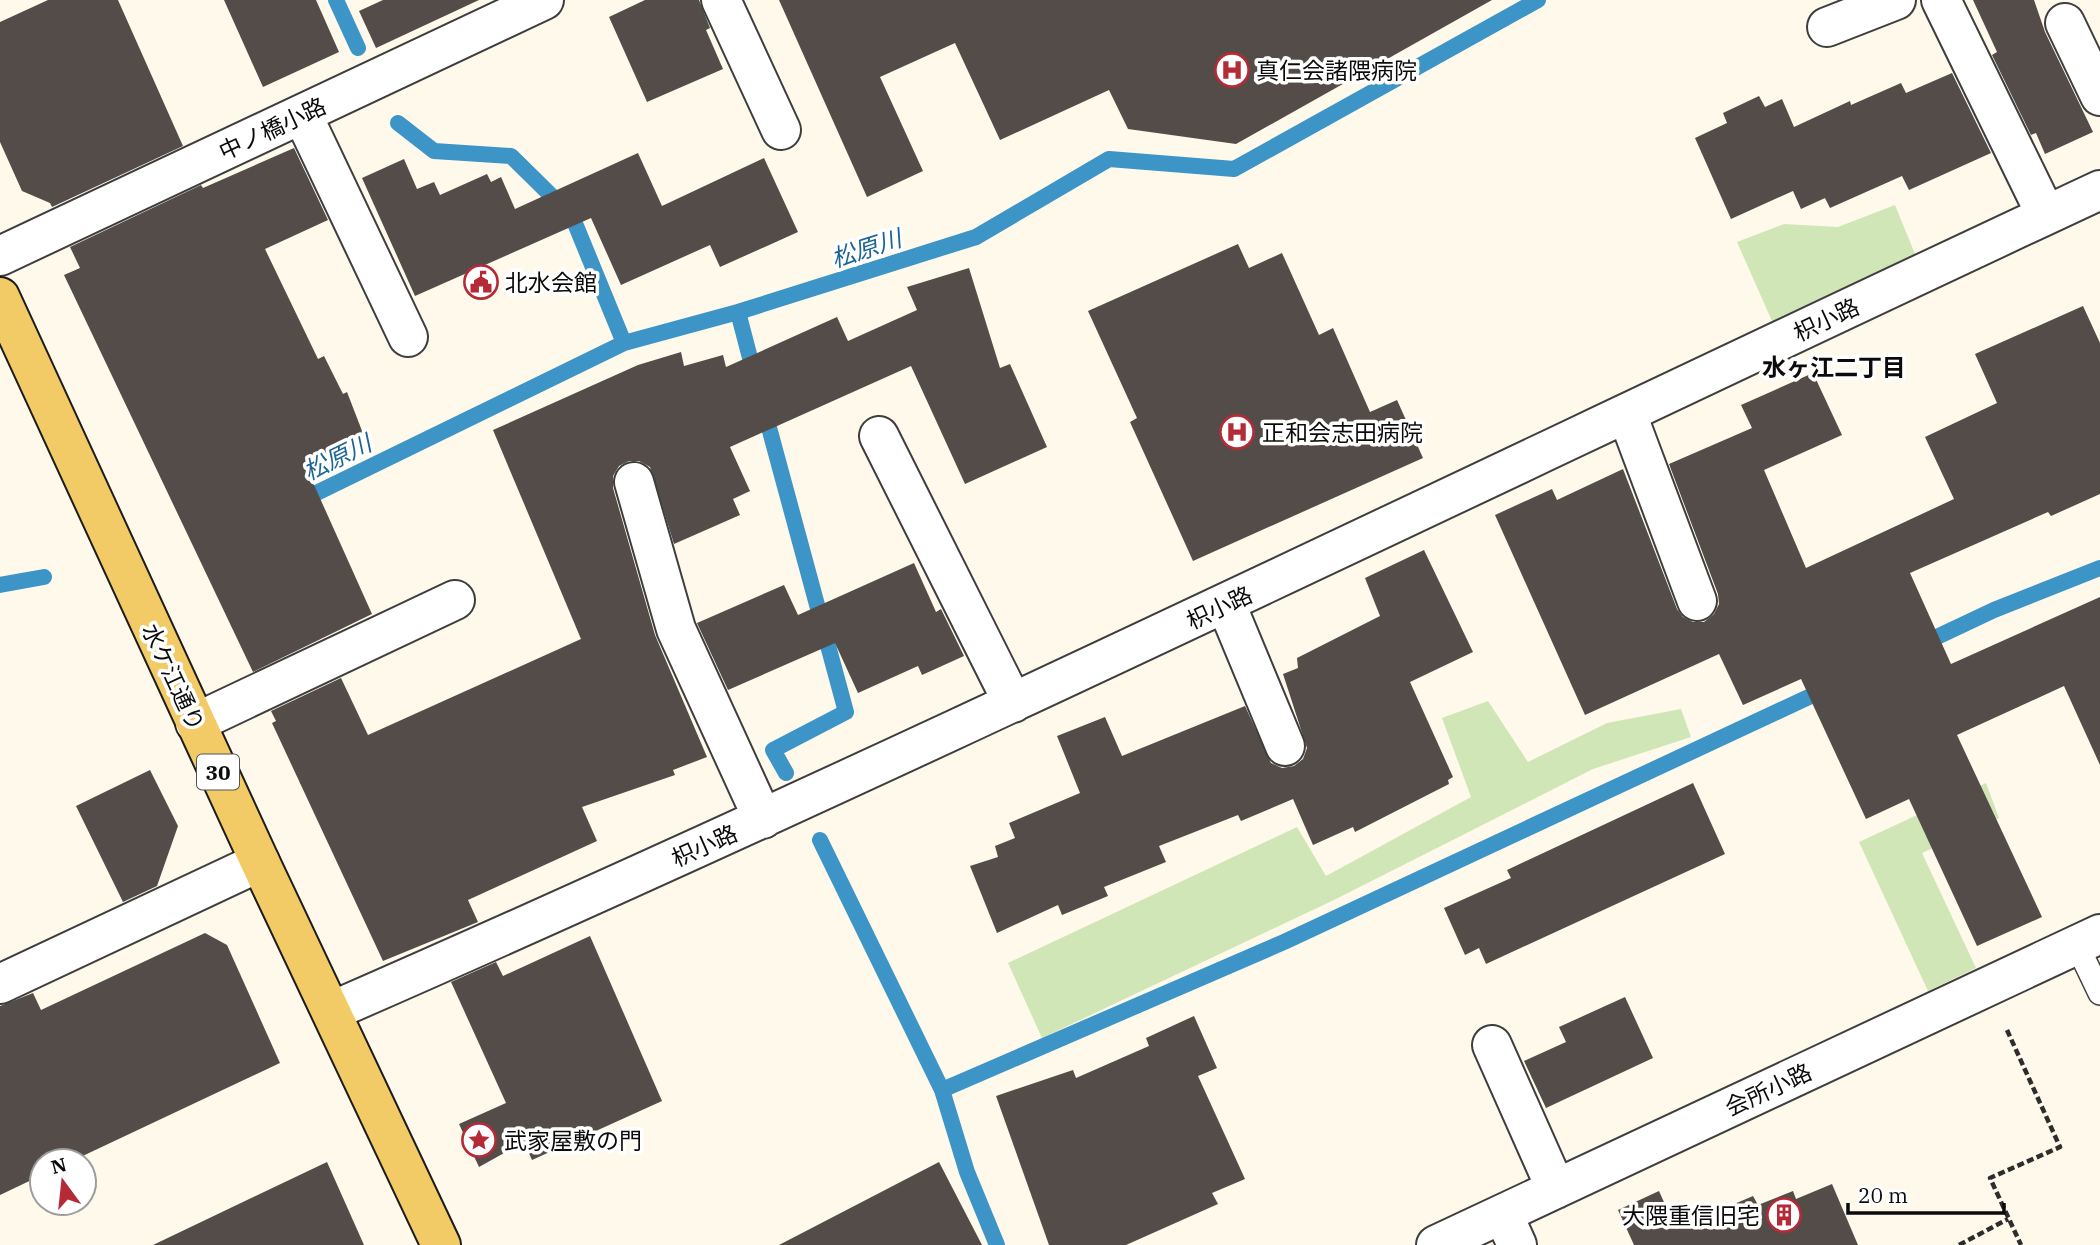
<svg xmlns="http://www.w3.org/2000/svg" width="2100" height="1245" viewBox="0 0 2100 1245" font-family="'IBM Plex Serif','Noto Sans JP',serif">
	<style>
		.green { fill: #d1e6b6 }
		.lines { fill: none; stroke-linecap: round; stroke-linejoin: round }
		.stream { stroke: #3c94c7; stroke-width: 16 }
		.building { fill: #534c48 }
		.lane-casing { stroke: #3e3e3e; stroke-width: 26 }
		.street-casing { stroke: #3e3e3e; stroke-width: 42 }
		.primary-casing { stroke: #1c1c1c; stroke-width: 42 }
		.path { stroke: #2d2d2d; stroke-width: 4.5; stroke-dasharray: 7 3.5; stroke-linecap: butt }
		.lane { stroke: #fff; stroke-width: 23 }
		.street { stroke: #fff; stroke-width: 38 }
		.primary { stroke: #f2cb66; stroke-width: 38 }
		.labels { text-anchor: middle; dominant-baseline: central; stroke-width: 7; stroke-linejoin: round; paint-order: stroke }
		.shield { fill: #fff; stroke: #545454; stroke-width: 2 }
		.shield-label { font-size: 21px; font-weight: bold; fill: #0b0b0b }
		.poi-label { font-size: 23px; fill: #0b0b0b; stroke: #fff; text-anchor: start }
		.street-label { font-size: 23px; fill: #0b0b0b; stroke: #fff }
		.water-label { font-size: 24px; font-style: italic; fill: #1b6596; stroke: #fff }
		.neighbourhood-label { font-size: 24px; font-weight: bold; fill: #0b0b0b; stroke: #fff }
	</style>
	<rect width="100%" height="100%" fill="#fef9ea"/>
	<path class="green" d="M1895,205l20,49 -143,67 -35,-79 47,-18 54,3z
		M1488,701l40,61 79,-39 74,-14 10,28 -98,32 -259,131 -292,138 -34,-75 289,-136 29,49 145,-79 -29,-79z
		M1986,783l13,35 -77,35 54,115 -48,23 -69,-149z"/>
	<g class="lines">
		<path class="stream" d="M336,0l22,48
			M398,123l36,28 77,5 61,60 52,127
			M738,312l17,65
			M764,409l82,303 -73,38 13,23
			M298,502l326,-159 114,-31 238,-75 133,-78 125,10 304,-169
			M0,585l44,-8
			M1922,644l72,-34 106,-42
			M820,840l122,250 25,82 30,73
			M942,1090l342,-148 544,-254"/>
	</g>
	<path class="building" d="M48,0h70l65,146 -131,61 -2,-4 -28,-12 -22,-49v-120z
		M224,0h92l23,52 -76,35z
		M383,0h96l-103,48 -17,-37z
		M645,0h54l11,28 -4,2 17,39 -76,33 -38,-85z
		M779,0h713l-256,144 -108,-15 -19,-39 -109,50 -45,-97 -75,34 43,94 -56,26z
		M1973,0h61l11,32 48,100 -48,22 -9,-21 -5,2 -39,-80 5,-3z
		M1952,73l39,80 -82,37 -7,-14 -72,32 -5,-10 -24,11 -8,-18 -62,28 -36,-81 32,-15 -4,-10 36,-17 6,11 17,-8 12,28 56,-26 1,4 50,-22 5,10z
		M294,148l34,72 -63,29 53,110 6,-3 19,38 4,-2 22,57 -59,27 62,138 -119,58 -189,-397 16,-7 -10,-21 131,-62 2,3z
		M638,153l24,53 102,-48 34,74 -78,35 -10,-22 -89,40 -30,-67 -176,78 -53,-118 42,-19 13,30 17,-7 6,13 47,-21 4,8 10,-5 14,32z
		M1238,244l11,24 33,-15 37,82 14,-7 37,84 27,-12 26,58 -230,103 -63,-139 7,-4 -49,-107z
		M969,268l31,100 10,-4 37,83 -82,37 -54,-118 -181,81 20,44 -17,8 7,16 -66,29 -24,-77 -11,-6h-10l-10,5 -6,10v12l42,147 52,122 -34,13 2,5 -93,32 15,34 -129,59 10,22 -95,39 -111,-238 4,-2 -5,-10 70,-33 27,57 213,-96 -88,-209 145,-65 43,-13 3,14 39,-11 3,12 111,-50 11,24 69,-31 -10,-23z
		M2083,306l17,37v151l-49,22 -3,-4 -138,61 41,91 149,-67v168l-36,-79 -107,49 85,182 -65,29 -68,-147 -43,20 -65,-140 -58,26 -24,-51 -134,61 -90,-200 57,-26 5,11 66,-31 54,140 6,8 10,5h11l10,-8 5,-10 -1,-10 -49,-130 83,-36 -11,-23 72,-32 29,62 -78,35 42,98 148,-69 -29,-62 72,-34 -22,-49z
		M1424,550l49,102 -63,30 43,95 -5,3 1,4 -94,48 -2,-5 -40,18 -20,-46 -52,22 -3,-6 -79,31 7,16 -62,25 4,9 -46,19 -4,-10 -61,28 -27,-67 28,-9 -3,-11 20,-8 -6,-15 71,-30 -23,-57 48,-19 17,39 123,-50 26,57 11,5 12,-2 9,-7 4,-11 -24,-74 15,-6 -1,-10 83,-42 -15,-38z
		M914,563l22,49 5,-3 23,47 -42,19 -4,-9 -60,27 -23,-50 -107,47 -31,-67 87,-38 14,30z
		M150,770l28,56 -21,60 -34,16 -47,-96z
		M1693,783l32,71 -239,110 -7,-16 -14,7 -21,-47 67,-30 -4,-8z
		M205,933l22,12 53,118 -208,98h-30v14l-42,20v-189l33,-13 8,17z
		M590,936l72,165 -130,59 -8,-18 -45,25 -20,-43 47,-21 -55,-121 45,-20 7,14z
		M1625,997l28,61 -107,50 -22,-47 42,-19 -7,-15z
		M1194,1016l23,52 -19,8 47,103 -33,14 6,11 -92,41h-77l-53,-149 77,-26 3,8 73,-32 -3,-8z
		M327,1162l37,83h-211z
		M939,1162l43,83h-203z
		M1832,1184l26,61h-224l-16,-35 41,-19 17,38 77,-33 5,9 35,-14 3,8z"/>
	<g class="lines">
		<g class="lane-casing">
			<path id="lane" d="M2077,945l23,48"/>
		</g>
		<g class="street-casing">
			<path id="street" d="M721,0l60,130
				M1941,0l105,215
				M2065,23l35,73
				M1827,27l69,-27
				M302,114l106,223
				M0,256l544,-256
				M1627,414l70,187
				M879,436l134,267
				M634,482l42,147 87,190
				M1226,604l59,142
				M195,723l260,-123
				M0,984l260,-122
				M332,1011c595,-260 1179,-546 1768,-821
				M1492,1045l64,144
				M1503,1214l14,31
				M1436,1245l664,-311"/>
		</g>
		<g class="primary-casing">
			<path id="primary" d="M0,297l260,565 181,383"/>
		</g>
		<path class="path" d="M2007,1030l53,117 -70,31 31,67
			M1959,1245l49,-26"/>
		<use href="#lane" class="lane"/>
		<use href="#street" class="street"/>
		<use href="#primary" class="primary"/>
	</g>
	<defs>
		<g id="hospital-ring" transform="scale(1.75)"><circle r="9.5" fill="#fff" stroke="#b42a36" stroke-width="1.5"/><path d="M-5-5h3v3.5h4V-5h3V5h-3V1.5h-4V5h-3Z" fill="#b42a36"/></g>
		<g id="civic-ring" transform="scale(1.75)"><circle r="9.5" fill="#fff" stroke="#b42a36" stroke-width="1.5"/><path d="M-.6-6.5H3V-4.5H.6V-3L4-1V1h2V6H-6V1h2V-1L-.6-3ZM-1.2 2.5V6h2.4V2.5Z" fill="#b42a36"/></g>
		<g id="sight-ring" transform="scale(1.75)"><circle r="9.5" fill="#fff" stroke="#b42a36" stroke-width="1.5"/><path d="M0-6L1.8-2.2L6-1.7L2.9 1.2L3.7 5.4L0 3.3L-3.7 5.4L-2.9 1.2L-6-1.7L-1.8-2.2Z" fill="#b42a36"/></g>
		<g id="building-ring" transform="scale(1.75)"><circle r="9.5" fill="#fff" stroke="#b42a36" stroke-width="1.5"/><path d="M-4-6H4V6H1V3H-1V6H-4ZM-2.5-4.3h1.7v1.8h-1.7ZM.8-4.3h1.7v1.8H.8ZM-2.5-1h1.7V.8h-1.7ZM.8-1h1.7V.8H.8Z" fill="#b42a36"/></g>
	</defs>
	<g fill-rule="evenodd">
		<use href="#hospital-ring" x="1232" y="70"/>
		<use href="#civic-ring" x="481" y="282"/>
		<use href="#hospital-ring" x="1237" y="432"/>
		<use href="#sight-ring" x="479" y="1140"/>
		<use href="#building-ring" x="1784" y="1215"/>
	</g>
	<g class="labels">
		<rect class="shield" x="197" y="754.5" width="42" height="35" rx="5"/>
		<g class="shield-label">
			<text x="218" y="772">30</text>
		</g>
		<g class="poi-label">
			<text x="1256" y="70">真仁会諸隈病院</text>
			<text x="505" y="282">北水会館</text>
			<text x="1262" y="432">正和会志田病院</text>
			<text x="504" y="1140">武家屋敷の門</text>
			<text x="1760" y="1215" text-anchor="end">大隈重信旧宅</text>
		</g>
		<g class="street-label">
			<text transform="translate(272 128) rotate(-25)">中ノ橋小路</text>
			<text transform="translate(1826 319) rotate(-25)">枳小路</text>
			<text transform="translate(1219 607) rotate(-25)">枳小路</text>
			<text transform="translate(174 677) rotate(65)">水ケ江通り</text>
			<text transform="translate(704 845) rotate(-24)">枳小路</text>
			<text transform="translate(1768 1089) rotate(-25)">会所小路</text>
		</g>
		<g class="water-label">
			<text transform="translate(866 248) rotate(-18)">松原川</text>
			<text transform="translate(337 457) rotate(-26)">松原川</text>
		</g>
		<g class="neighbourhood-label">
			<text x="1834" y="367">水ヶ江二丁目</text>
		</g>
	</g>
	<g transform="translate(63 1182) rotate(345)"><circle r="33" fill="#ffffff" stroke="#9d9d9d" stroke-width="2"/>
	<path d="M0-5L12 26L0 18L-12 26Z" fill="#b42a36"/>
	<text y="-10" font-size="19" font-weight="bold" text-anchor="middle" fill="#0b0b0b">N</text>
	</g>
	<path d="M1848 1203v10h156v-10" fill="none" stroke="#0b0b0b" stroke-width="3.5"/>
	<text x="1858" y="1203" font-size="21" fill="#0b0b0b" stroke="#ffffff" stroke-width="5" paint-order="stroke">20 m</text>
</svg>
